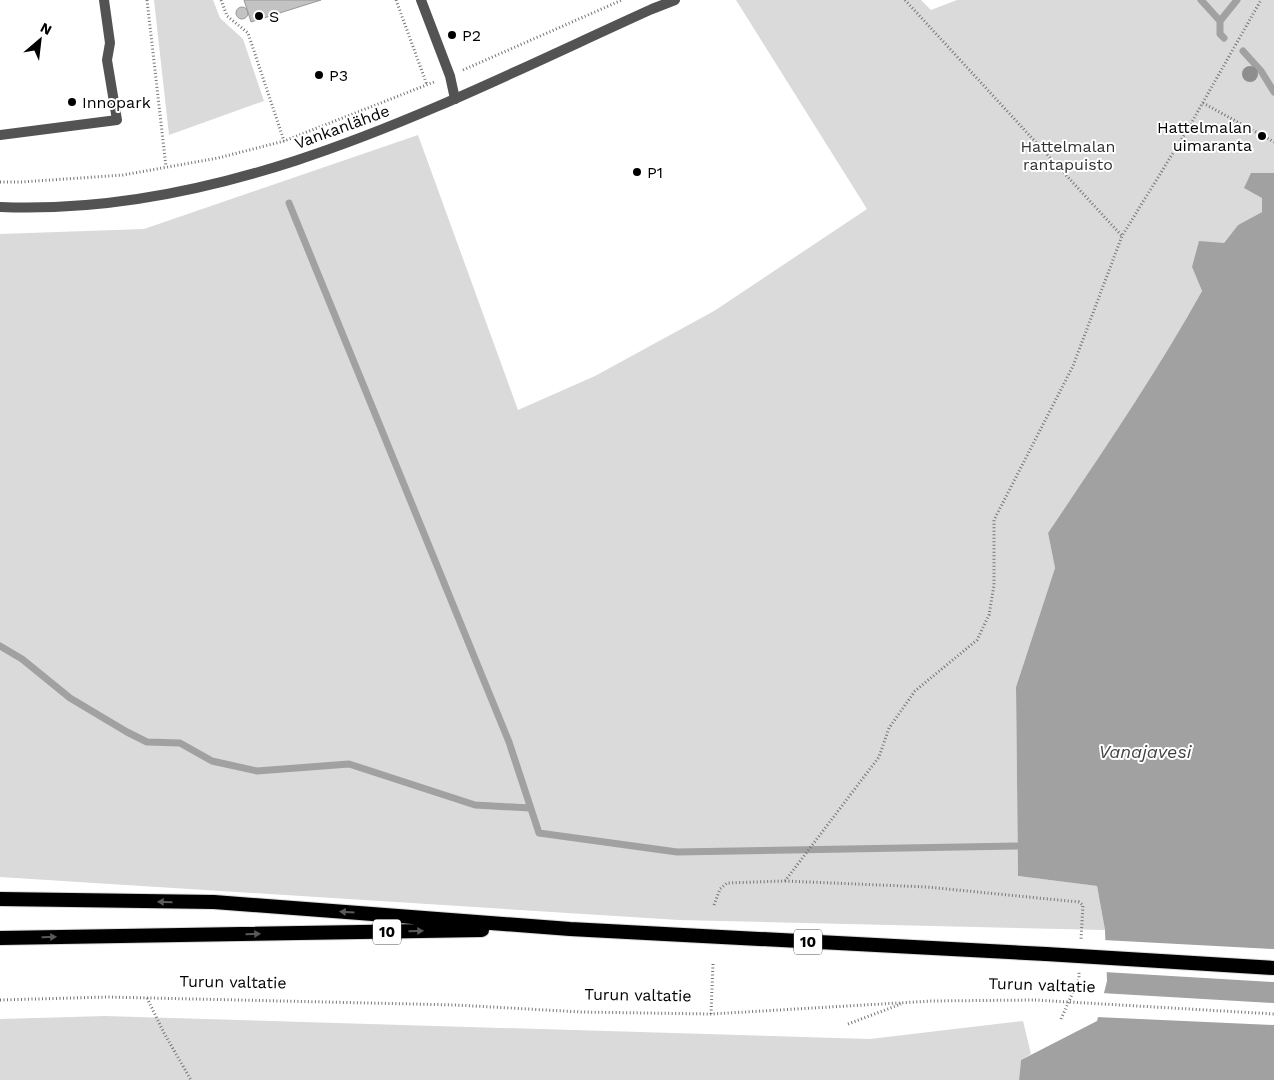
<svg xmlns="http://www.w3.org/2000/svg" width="1274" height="1080" viewBox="0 0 1274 1080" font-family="'Work Sans',sans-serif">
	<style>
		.green { fill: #dadada }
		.water { fill: #a1a1a1 }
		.pier { fill: #fff }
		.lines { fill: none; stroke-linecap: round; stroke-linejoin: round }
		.stream { stroke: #a1a1a1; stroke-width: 7 }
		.building { fill: #c3c3c3; stroke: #979797 }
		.trunk-casing { stroke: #dbdbdb; stroke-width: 16 }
		.path { stroke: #757575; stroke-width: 3; stroke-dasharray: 1 2.5; stroke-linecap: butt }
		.service { stroke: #535353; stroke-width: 10 }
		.minor { stroke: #535353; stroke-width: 10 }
		.trunk { stroke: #000; stroke-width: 14 }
		.trunk-bridge-casing { stroke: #dbdbdb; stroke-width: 16; stroke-linecap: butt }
		.path-bridge { stroke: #757575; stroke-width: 3; stroke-dasharray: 1 2.5; stroke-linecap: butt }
		.trunk-bridge { stroke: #000; stroke-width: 14 }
		.tree { fill: #8e8e8e }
		.oneway { fill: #595959 }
		.poi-dot { fill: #000; stroke: #fff; stroke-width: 2 }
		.labels { text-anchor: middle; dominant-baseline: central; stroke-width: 4; stroke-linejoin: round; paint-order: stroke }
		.shield { fill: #fff; stroke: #4c4c4c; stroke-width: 1 }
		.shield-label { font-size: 15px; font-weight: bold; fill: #000 }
		.poi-label { font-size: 16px; fill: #000; stroke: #fff; text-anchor: start }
		.street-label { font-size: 16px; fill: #000; stroke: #fff }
		.park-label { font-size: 16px; fill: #313131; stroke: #fff }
		.water-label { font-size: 18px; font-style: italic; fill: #424242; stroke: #fff }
	</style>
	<rect width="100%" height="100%" fill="#fff"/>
	<path class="green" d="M154,0h59l7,18 23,21 21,62 -95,34z
		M736,0h185l10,10 26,-10h317v173h-23l12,25 -1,14 -24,13 -14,18 -32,24 10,24c-46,83 -101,163 -154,242l7,35 -39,119 2,189 79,10 8,44 -426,-10 -679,-43v-643l144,-5 274,-94 100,275 77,-34 119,-65 153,-102z
		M105,1016l765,23 153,-18 8,33 -10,6 -2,20h-1019v-61z"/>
	<path class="water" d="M1251,173h23v907h-255l2,-20 76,-39 10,-40 -2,-51 -8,-44 -79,-10 -2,-189 39,-119 -7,-35c53,-79 108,-159 154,-242l-10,-24 7,-26 25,2 14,-18 24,-13v-14l-18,-10z"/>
	<path class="pier" d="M1103,940l171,9v33l-170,-10z
		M1101,993l173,10v22l-178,-8z"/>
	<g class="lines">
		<path class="stream" d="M1201,0l19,21v13l4,4
			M1220,21l17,-21
			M1243,51l18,20 13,21
			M289,203l220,539 30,91 138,19 340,-6
			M0,646l22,13 48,39 57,34 20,10 33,1 32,18 45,10 92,-7 126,41 55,3"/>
	</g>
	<path class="building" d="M244,0h77l-70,22z
		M236 13a6 6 0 1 1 12 0a6 6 0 1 1-12 0Z"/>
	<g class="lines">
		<g class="trunk-casing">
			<path id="trunk" d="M0,899l214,3 356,27 476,25
				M0,938l482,-8"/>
		</g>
		<path class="path" d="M147,0l19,167
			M221,0l6,16 21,17 36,108
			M396,0l31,85
			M905,0l217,236
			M463,70l159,-70
			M1203,103l71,39
			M0,182h22l101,-7 95,-17 66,-17 150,-59
			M785,881l142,6 152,15 4,3 -2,34
			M714,905l6,-16 7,-6 58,-2 94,-124 10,-29 26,-37 62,-51 12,-25 5,-30v-65l79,-154 49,-130 67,-109 72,-127
			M147,998l17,35 27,47
			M0,1000l107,-3 349,8 125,7 130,2 221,-13 103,-1
			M711,1014l2,-50
			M1061,1019l18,-40v-7
			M848,1024l53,-20"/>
		<path class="service" d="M421,0l29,76 5,23
			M0,135l117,-15 -10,-60 3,-17 -6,-43"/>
		<path class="minor" d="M0,207c233,10 446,-105 652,-198l23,-9"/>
		<use href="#trunk" class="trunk"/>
		<g class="trunk-bridge-casing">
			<path id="trunk-bridge" d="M1046,954l228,14"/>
		</g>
		<path class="path-bridge" d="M1035,1000l239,14"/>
		<use href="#trunk-bridge" class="trunk-bridge"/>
	</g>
	<circle class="tree" cx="1250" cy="74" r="8"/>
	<defs><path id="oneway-solid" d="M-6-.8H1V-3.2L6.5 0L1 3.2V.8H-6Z" transform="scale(1.25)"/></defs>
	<g class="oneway">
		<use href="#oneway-solid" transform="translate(165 902) rotate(-179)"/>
		<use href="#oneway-solid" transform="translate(347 912) rotate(-176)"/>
		<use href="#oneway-solid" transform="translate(416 931) rotate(-1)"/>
		<use href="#oneway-solid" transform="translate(253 934) rotate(-1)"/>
		<use href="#oneway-solid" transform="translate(49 937) rotate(-1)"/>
	</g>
	<g class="poi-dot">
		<circle cx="259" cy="16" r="5"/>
		<circle cx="452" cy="35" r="5"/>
		<circle cx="319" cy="75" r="5"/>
		<circle cx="72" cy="102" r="5"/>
		<circle cx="1262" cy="136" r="5"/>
		<circle cx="637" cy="172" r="5"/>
	</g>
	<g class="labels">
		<g class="shield">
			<rect x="373" y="919.5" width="28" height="25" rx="4"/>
			<rect x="794" y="929.5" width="28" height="25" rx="4"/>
		</g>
		<g class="shield-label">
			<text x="387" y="932">10</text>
			<text x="808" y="942">10</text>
		</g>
		<g class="poi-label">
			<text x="269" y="16">S</text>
			<text x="462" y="35">P2</text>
			<text x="329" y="75">P3</text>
			<text x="82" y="102">Innopark</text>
			<text x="1252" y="127" text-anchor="end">Hattelmalan<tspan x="1252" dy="18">uimaranta</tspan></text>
			<text x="647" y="172">P1</text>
		</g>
		<g class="street-label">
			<text transform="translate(342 127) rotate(-20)">Vankanlähde</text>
			<text transform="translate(233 982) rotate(1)">Turun valtatie</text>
			<text transform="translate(1042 985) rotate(2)">Turun valtatie</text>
			<text transform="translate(638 995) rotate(1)">Turun valtatie</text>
		</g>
		<g class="park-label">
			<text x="1068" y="146">Hattelmalan<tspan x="1068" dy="18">rantapuisto</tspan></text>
		</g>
		<g class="water-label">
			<text x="1145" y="751">Vanajavesi</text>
		</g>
	</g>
	<g transform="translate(40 40) rotate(28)" stroke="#ffffff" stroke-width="4" paint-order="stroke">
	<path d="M0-4L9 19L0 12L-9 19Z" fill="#000000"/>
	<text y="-8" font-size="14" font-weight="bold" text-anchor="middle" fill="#000000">N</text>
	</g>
</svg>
